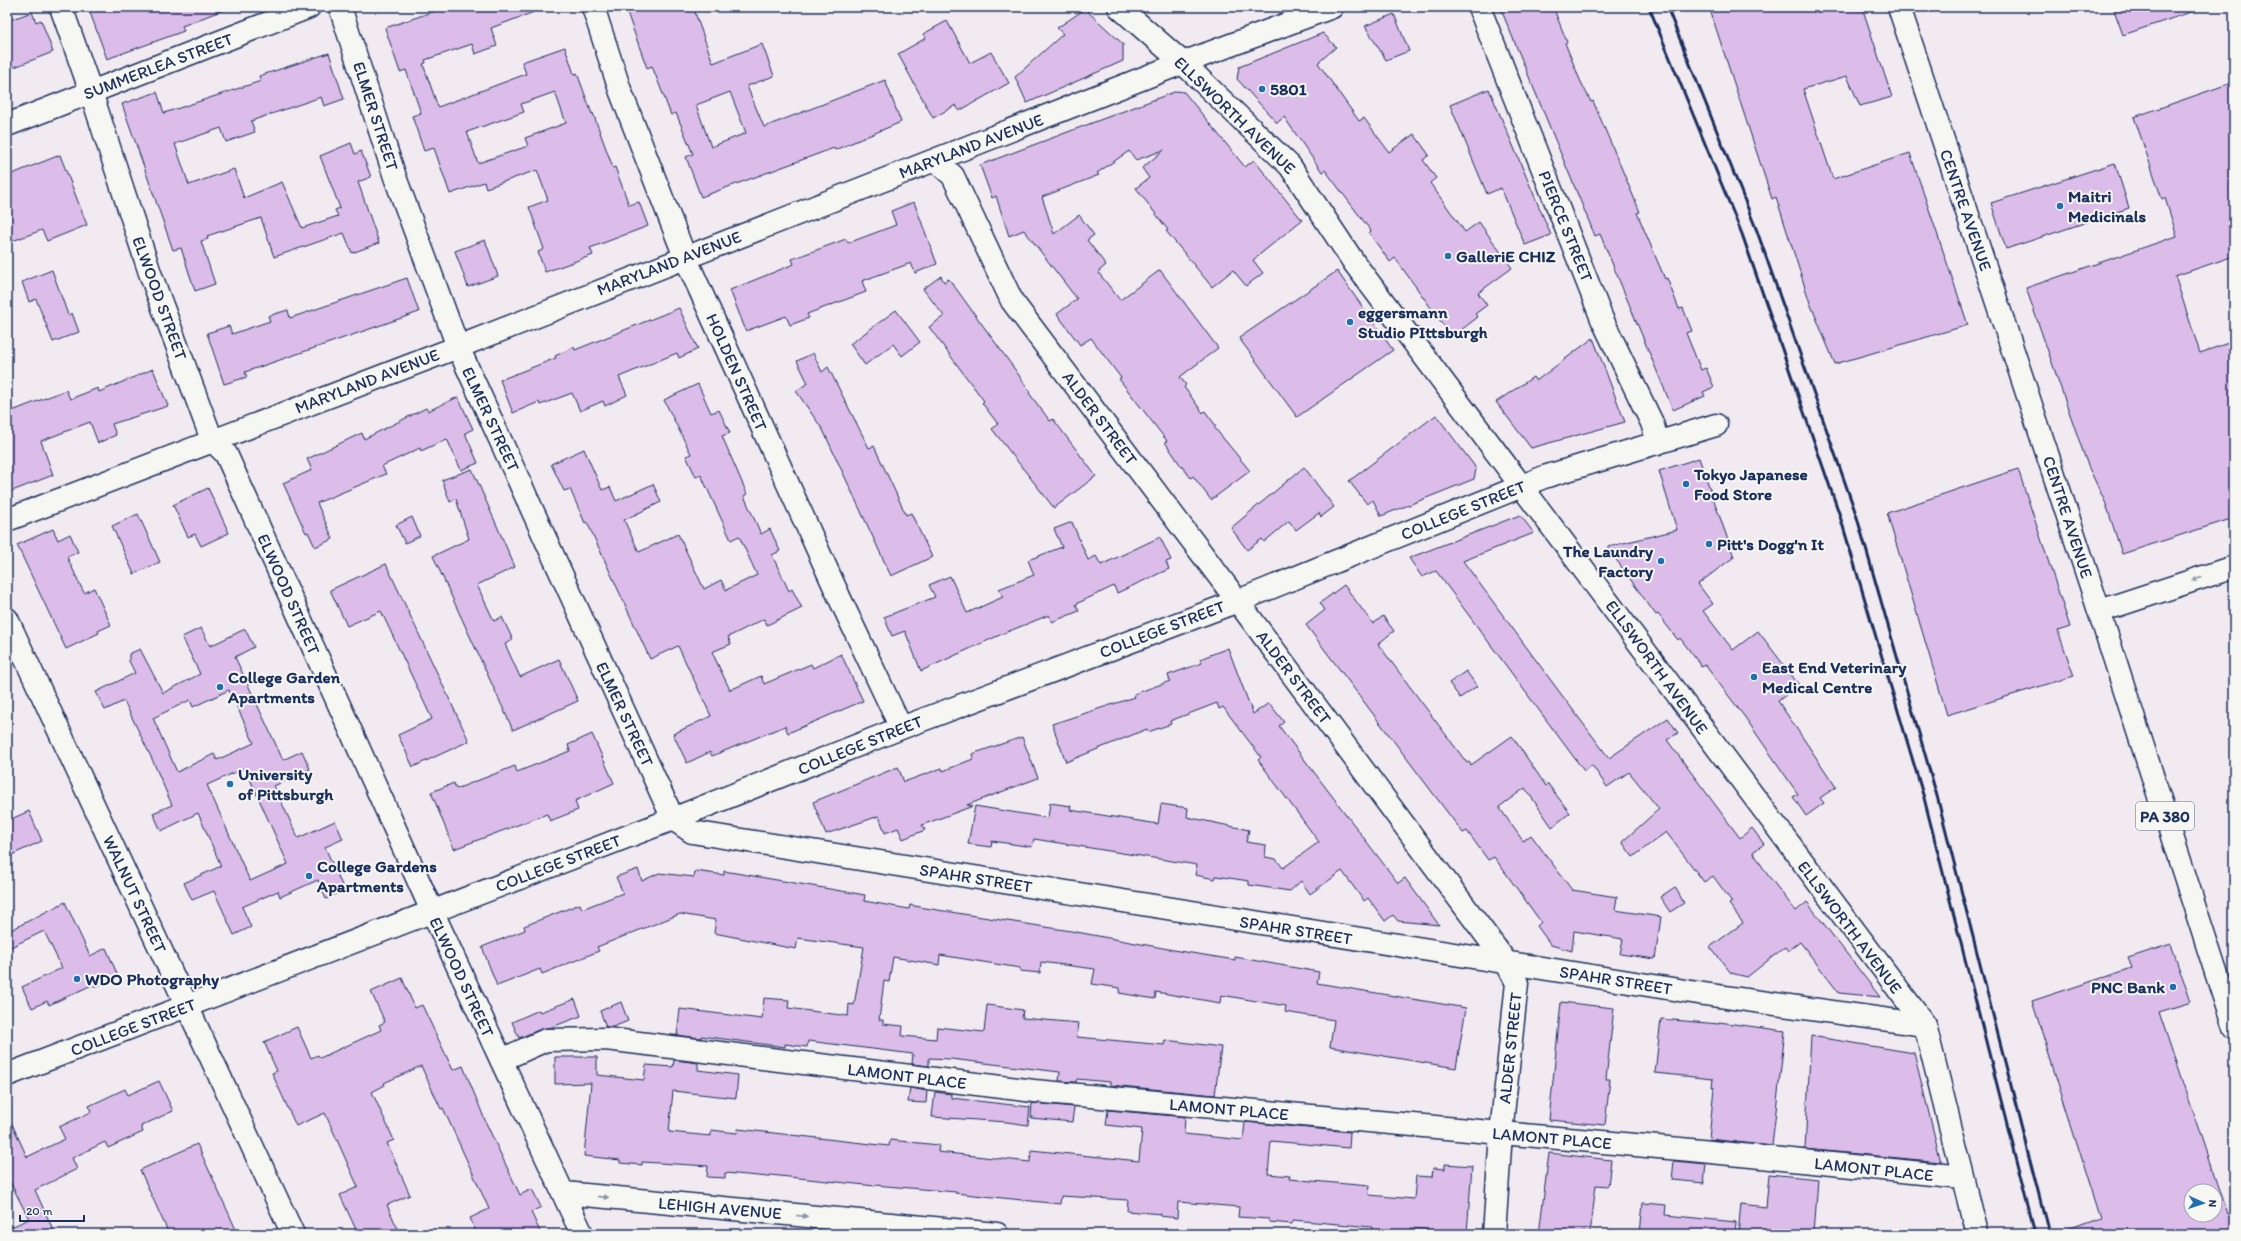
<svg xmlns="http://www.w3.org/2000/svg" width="2241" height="1241" viewBox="0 0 2241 1241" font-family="Itim,sans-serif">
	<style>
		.building { fill: #dcbce9; stroke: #1b2f5e; fill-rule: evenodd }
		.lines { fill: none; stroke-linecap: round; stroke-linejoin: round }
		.minor-casing { stroke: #1b2f5e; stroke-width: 25 }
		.major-casing { stroke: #1b2f5e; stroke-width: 25 }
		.minor { stroke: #f6f6f2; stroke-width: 22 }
		.major { stroke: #f6f6f2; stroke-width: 22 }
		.rail { stroke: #1b2f5e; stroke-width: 3 }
		.oneway { fill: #8892a8 }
		.poi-dot { fill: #1f6fb2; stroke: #f6f6f2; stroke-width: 1.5 }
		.labels { text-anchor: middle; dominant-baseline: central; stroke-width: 4; stroke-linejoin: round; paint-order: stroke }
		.shield { fill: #f6f6f2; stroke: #5d6b8a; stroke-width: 1 }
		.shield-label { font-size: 16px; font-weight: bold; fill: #1b2f5e }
		.street-label { font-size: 17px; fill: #1b2f5e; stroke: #f6f6f2 }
		.poi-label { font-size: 17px; font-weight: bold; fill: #1b2f5e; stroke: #f6f6f2; text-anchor: start }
	</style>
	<rect width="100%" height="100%" fill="#f1eaf0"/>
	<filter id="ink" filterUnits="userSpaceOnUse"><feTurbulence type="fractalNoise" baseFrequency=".025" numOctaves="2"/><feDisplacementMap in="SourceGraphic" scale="8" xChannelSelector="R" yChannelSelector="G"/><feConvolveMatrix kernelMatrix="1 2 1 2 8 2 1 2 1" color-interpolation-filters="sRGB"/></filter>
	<g filter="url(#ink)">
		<path class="building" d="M88,7h140v1l-46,18 2,5 -77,28z
			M447,7h95v2l-51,19 6,18 -22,8 -3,-10 -47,16 1,3 -3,1 15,43 88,-33 -4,-12 43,-15 9,27 3,-1 15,41 1,-1 20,55 2,-1 14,38 10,-3 9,24 -58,22 3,7 -48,17 -7,-20 6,-3 -15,-42 19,-7 -11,-30 -51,18 -2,-6 -34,12 -16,-46 -10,3 -12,-35 9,-3 -15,-43 -6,2 -15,-44zM555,92l11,31 -41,15 3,8 -50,17 -11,-31 57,-20 -3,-8z
			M625,7h68l20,56 49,-19 12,32 -27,10 17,41 121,-47 16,42 -66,28 -1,-2 -133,49 -15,-40 7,-3 -17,-41 -5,2 -19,-49 -5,2zM730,92l16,41 -35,14 -15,-42z
			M1500,7h53l14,35 -2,1 15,37 11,22 2,-1 47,111 -3,1 28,66 2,-1 12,31 4,-1 9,23 -6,2 15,37 5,-2 8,19 -11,5 2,4 -32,14 -73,-176 -5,2z
			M1709,7h153l30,90 -32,9 -13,-30 -44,13 30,90 77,-26 58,172 -133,39 -25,-61 -34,-106 -4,2z
			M2113,7h84v3l-74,25z
			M1085,9l38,35v17l-96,42 -12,-26 48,-43 -6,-6z
			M32,12l4,10 5,-2 12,32 -46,18v-49z
			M1394,14l15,37 -23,9 -21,-34z
			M947,21l23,42 21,-11 18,31 -50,28 -3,-6 -23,13 -35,-64 28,-16 -3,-4z
			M1323,33l13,14 -18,16 41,58 5,-3 25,34 25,-18 15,21 -6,5 13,18 -6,5 35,49 14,-10 33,46 -34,25 9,12 -12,9 3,3 -26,20 -57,-79 -5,4 -21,-29 2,-2 -46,-61 -3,2 -38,-55 -7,6 -40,-44 2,-12z
			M329,53l15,46 -20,7 -3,-9 -70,24 4,11 -29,10 -5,-14 -46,16 14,41 45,-16 10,29 38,-16 20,46 36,-12 -3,-6 5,-2 -20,-52 31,-13 4,11 6,-3 10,26 -13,5 21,61 -27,10 -8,-20 -70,24 -13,-39 -54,18 1,3 -7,2 14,43 -20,7 -14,-43 -8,2 -51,-146 35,-12 7,21 97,-32 -2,-5z
			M2234,82v174l-59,20 25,77 34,-12v177l-112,36 -16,-50 -18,-38 -62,-178 151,-52 -12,-38 -3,1 -28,-82z
			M1489,89l62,146 -26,10 -24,-57 -14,6 -37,-89z
			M1177,91l7,1 61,75 9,-7 48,60 -49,40 10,13 -17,13 -13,-16 -21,17 -46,-56 2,-1 -32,-42 13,-10 -7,-10 22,-18 -28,10 -7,-9 -32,22 2,2 -57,22 12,37 25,-19 15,20 -7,5 19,25 -8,7 22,28 40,-30 58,78 -38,29 6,8 -2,2 19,26 2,-2 11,15 -2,1 36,44 -39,29 -18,-24 -2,2 -12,-15 -14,-21 2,-1 -48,-62 2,-1 -30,-40 -11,7 -23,-31 20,-15 -53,-69 -15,6 -13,-40 -4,2 -12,-33z
			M60,155l27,70 -40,16 -5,-11 -35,13v-67z
			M2115,163l14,45 -123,41 -15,-46z
			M914,202l23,62 -22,9 -4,-10 -49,18 4,11 -59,22 2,4 -19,7 -4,-9 -40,15 -16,-41 64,-26 -2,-5 54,-20 2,4 48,-18 -5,-14z
			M485,240l13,36 -30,11 -13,-36z
			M52,270l16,45 4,-2 7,19 -26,10 -17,-43 -7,3 -7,-20z
			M1337,271l56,79 -96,67 -58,-79z
			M941,276l3,6 5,-3 67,92 14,21 -1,1 21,28 3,-2 43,57 -42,32 -62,-79 6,-5 -16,-21 2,-2 -55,-74 15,-11 -21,-27z
			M407,278l12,34 -174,60 2,5 -23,7 -17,-51 22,-7 3,8 38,-13 -2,-5 20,-6 2,8z
			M679,308l19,41 -19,9 -2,-5 -58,24 8,18 -22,11 -2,-5 -23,10 -8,-18 -32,12 -1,-3 -26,11 -13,-33 56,-22 -1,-2 19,-9 1,3z
			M896,310l24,32 -18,14 -9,-12 -28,21 -15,-21z
			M1593,338l32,84 -94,26 -35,-46 37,-25 3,4z
			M813,353l9,19 6,-5 41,81 5,-2 32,69 5,-2 21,44 -41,19 -68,-146 -27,-39 12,-8 -11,-22z
			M153,369l15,37 -56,18 4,11 -18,8 -8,-21 -49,19 12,34 -46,18v-80l59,-23 4,9 28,-11 1,4z
			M698,384l13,29 8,-3 11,23 -8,3 25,58 -3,2 17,38 9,-5 10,22 -8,4 17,36 3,-2 10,19 -35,17 -3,-6 -36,18 3,7 -19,8 18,38 31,-14 3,8 47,-20 2,4 28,-14 22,47 -75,32 -3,-7 -73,30 -2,-4 -23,11 -14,-29 38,-18 -33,-70 -28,13 -63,-137 -2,1 -15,-34 -6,2 -13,-27 33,-15 18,41 8,-3 6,14 37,-17 8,18 -37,18 15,32 39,-18 26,55 17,-9 5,10 31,-15 -18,-39 -8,4 -30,-65 -5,2 -10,-21 5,-2 -27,-54z
			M458,397l15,32 -8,4 13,30 -17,7 -14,-31 -26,12 -1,-3 -38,18 4,8 -69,29 16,36 -18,8 -7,-15 -2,1 -23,-50 29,-13 -5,-11 55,-26 2,6 62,-31 2,3z
			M1436,415l37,49 3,5 -2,10 -93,37 -8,-16 -6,4 -18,-23z
			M1699,458l35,99 -36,27 15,20 -10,7 30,39 25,-19 41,54 -21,16 58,86 -16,11 4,5 -18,13 -13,-19 5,-3 -54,-78 -39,-51 -3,2 -22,-29 -2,2 -20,-26 -2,1 -49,-68 70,-17 -18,-59z
			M1304,467l30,40 -13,10 -2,-4 -23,17 -7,-9 -25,21 -2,-3 -15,11 -16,-22z
			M472,469l43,98 -38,18 17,36 8,-4 11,23 -8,4 15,33 39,-18 19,42 -65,29 -80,-174 36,-17 -13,-40 -6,3 -8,-22z
			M2018,469l52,158 -12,4 16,45 -127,39 -60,-202z
			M208,488l21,45 -28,13 -6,-12 -7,3 -15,-32z
			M138,514l22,48 -26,12 -22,-48z
			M1520,515l14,18 -71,28 92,125 54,72 59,-40 10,15 -11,7 73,98 12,-10 12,16 -11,8 14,22 29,37 11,-9 73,95 -41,-4 -39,-51 -12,9 -3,-4 -38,30 -16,-4 -21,-26 33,-24 -14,-19 3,-2 -19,-26 -9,6 -38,-50 -33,25 -11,-15 37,-33 -30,-37 -22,15 -15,-22 -8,6 -148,-200 -14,6 -13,-19z
			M412,517l8,19 -15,7 -9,-18z
			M1072,522l16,38 8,-4 5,9 59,-28 11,23 -5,2 3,7 -52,24 -3,-7 -38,18 3,7 -27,11 -3,-7 -47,19 -81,37 -16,-40 -13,5 -8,-19 51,-20 -6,-12 21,-9 17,37 36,-16 -4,-8 35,-14 -6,-15 34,-13 -8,-18z
			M53,529l5,11 12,-6 8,18 -11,5 17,36 10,-5 17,37 -13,6 1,2 -33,16 -49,-104z
			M386,564l83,177 -56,26 -15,-32 34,-16 -51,-108 -34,15 -17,-36z
			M1344,585l29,39 10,-8 11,15 -16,13 89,119 2,-1 2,3 41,-29 34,50 2,-2 22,29 -18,14 -27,-39 -26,19 24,34 8,-6 41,55 45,7 -2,13 46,7 -6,42 -35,-5 3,-15 -49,-8 -2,20 -21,-6 -14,-19 4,-4 -47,-65 -6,3 -21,-29 -4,2 -157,-208 19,-15 -5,-7z
			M201,628l9,18 35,-17 9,18 -19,10 48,103 19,-9 8,18 -36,17 24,52 37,-17 8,18 -18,8 19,43 -18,9 -8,-19 -38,17 -2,-6 -36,16 9,20 -17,8 -20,-44 -22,9 -8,-17 37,-17 -23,-53 -37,18 -8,-18 19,-8 -20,-46 -28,-58 -19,9 -9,-18 39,-19 -6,-12v-7l11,-5 23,44 37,-19 -18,-37zM229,690l25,53 -37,17 -3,-6 -37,18 -24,-54 37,-18 3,7zM245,768l43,96 -38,17 -43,-96z
			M1228,648l25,66 16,-11 15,19 -5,4 119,157 7,-5 34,47 -41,-4 -5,-6 -8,6 -17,-23 -4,3 -22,-30 -32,23 -9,-13 -11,10 -41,-6v-4l-33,-5 -1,3 -20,-4 2,-10 -163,-26 -2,8 -40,-6 -1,6 -23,-3 7,-38 73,12 2,-15 21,3 -1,4 88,14 3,-20 27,4 -1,9 62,13 -3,12 20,3 -1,12 11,2 7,9 36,-26 -61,-82 3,-3 -38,-50 -4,2 -2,-6 -47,18 1,3 -23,8 -1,-3 -81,33 -14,-38 83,-27 -1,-3 36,-13 -2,-6 34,-12 -2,-4z
			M1466,671l11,15 -17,12 -11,-15z
			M592,734l22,49 -39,18 3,9 -28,11 -3,-7 -93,35 -23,-57 23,-9 2,6 59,-23 2,6 53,-21 -2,-6z
			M1022,737l16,41 -71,27 6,1 -51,19 3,5 -22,9 -5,-11 -13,5 -6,-17 -53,18 -13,-32 85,-35 6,15 38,-14 1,3 30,-12 -1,-5z
			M29,811l13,30 -35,16v-36z
			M638,869l4,12 17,-8 35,4 1,-6 29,4v-4l141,24 -1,6 45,8 1,-4 15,3 146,23 108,20 56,9v-3l84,15 -2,11 149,25 -10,60 -126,-21 4,-27 -49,-8 1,-6 -65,-11 -1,8 -64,-11 -1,7 -36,-6 1,-5 -28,-4 3,-15 -54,-7 -1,11 -20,-2v-3l-80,-13 -1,10 -46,-8 -4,25 -5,-1 -5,39h4v4l20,2 -1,10 34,3 1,-12 47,5 3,-27 36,5 -1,8 57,5 -2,14 87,8 1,-5 56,7 -6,48 -105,-10v-3l-33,-3 -1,3 -17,-1 1,-9 -109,-13 -22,-1v8l-17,-2 1,-10 -105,-13 -1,6 -22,-3v3l-84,-11v2l-24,-3 3,-26 82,10 2,-21 25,2 -1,8 60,8 1,-12 5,1 10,-58 -66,-9 -2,11 -16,-3 -66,-13 2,-13 -36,-6 -83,33 2,4 -57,23 -2,-5 -43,17 -15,-39 43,-17 -1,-4 56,-22 2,5 41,-16 -7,-16z
			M1675,887l9,16 -14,9 -10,-15z
			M65,902l25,54 16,-8 12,28 -23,11 -1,-3 -45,21 -2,-4 -15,7 -10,-21 40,-19 -18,-37 -33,16 -4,-9v-6z
			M2171,944l20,58 -32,10 68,203h7v19h-169v-2l36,-13 -69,-218 100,-33 -4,-10zM2191,1191h24v24h-24z
			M402,978l13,30 7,-3 31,65 10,-4 24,59 33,70 12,-6 9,18 -10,5 10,22h-64l-7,-16 19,-9 -46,-101 -2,1 -20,-43 -37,17 1,2 -13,7 22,48 -7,3 23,52 -23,10 13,29h-42l-18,-39 18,-8 -33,-74 -29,13 -24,-53 5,-2 -13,-29 33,-15 14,31 7,-3 2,3 61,-28 -2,-5 6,-3 -14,-30z
			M575,999l6,17 -29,11 -11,2 -22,9 -7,-16 27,-12 1,2z
			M621,1002l7,19 -15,6h-7l-6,-16z
			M1561,1002l53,6 -8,71h4l-5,46 -56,-5z
			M1661,1019l58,5v-2l66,9 -13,115 -63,-7 5,-52h-2l1,-8 -58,-6z
			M1811,1036l103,17 27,109 -136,-13z
			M555,1057h42v18l47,5 2,-15 27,2 1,-7 24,3v7l40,5 -2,23 -63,-7 -4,41 42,4v-6l26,3 1,-4 151,17 1,-6 49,5 -1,7 92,10 1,-12 108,11 3,-32 -36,-4 2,-15 77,7 -1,17 59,6 2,-18 105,10 -1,16 -78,-7 -3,33 22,2 -1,3 81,7 -1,9 45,4 2,-23 16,1 1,-9 12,1v-5l27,2 -5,67 -56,-5 -1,6h-39l1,-7 -79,-7 -1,4 -23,-2v-3l-31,-2 1,-10 -61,-5 -1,16 -17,-2 1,-2 -34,-3 1,-11 -67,-4 -1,8 -105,-11 1,-1 -81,-7v1l-105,-11 -1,2 -44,-4v5l-18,-1 1,-11 -66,-4v3l-22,-2v-3l-36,-4 7,-73 -36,1z
			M159,1081l14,30 -32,15 2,6 -35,16 -3,-6 -33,16 5,11 -42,21 20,44h-48v-5l22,-10 -22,-43v-63l20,44 38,-18 -6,-12 32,-15 -2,-6 36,-17 3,6z
			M910,1088l17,3 -1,12 -18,-1z
			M935,1092l16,2v4l79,9 -2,18 -21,-3 -75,-5z
			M1032,1103l42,4 -2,15 -41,-4z
			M197,1144l41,90h-69l-29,-64z
			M1549,1153l62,7 -3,26 -12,-1 -6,49h-51z
			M1674,1161l32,3 -2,19 -32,-3z
			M1769,1174l49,5 -4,55h-76l3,-30 25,3z
			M1643,1203l23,2 -1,10 71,7 -1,12h-95z"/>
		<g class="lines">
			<g class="minor-casing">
				<path id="minor" d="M61,7l30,85 59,181 62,167 14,14 206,457 150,323
					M340,7l55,170 63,170 215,472 19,13 1012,162 221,31
					M593,7l27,83 65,167 156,344 60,127
					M1119,7l64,56 107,103 65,98 570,761 52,209
					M1479,7l123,312 50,104 6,20
					M7,125l302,-118
					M936,161l17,15 59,125 236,314 258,347 11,21 -16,150 -7,101
					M7,520l451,-173 706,-277 168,-63
					M7,619l286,615
					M501,1060l45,-20 60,-1 428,52 657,59 271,27
					M7,1075l666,-256 228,-91 337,-127 306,-124 172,-52
					M564,1193l433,41"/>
			</g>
			<g class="major-casing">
				<path id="major" d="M1899,7l191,576 144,445
					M2100,611l134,-44"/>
			</g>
			<use href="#minor" class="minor"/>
			<use href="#major" class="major"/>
			<path class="rail" d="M1649,7l93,227 97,279 85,285 111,436
				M1667,7l90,224 99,283 81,282 112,438"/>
		</g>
		<defs><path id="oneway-solid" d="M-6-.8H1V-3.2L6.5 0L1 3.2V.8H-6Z"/></defs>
		<g class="oneway">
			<use href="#oneway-solid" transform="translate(2197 579) rotate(162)"/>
			<use href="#oneway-solid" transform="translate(603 1197) rotate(5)"/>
			<use href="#oneway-solid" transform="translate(802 1216) rotate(5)"/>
		</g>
	</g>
	<g class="poi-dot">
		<circle cx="1262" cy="89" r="4"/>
		<circle cx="2060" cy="206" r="4"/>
		<circle cx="1448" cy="256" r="4"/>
		<circle cx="1350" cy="322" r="4"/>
		<circle cx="1686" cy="484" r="4"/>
		<circle cx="1709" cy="544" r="4"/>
		<circle cx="1661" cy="561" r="4"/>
		<circle cx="1754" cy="677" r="4"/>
		<circle cx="220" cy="687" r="4"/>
		<circle cx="230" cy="784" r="4"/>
		<circle cx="309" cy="876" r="4"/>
		<circle cx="77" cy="979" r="4"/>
		<circle cx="2173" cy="987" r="4"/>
	</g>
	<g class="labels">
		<rect class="shield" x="2136" y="802" width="58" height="28" rx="3"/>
		<g class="shield-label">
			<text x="2165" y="816">PA 380</text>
		</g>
		<g class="street-label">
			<text transform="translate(158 66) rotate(-21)">SUMMERLEA STREET</text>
			<text transform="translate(1235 115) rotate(44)">ELLSWORTH AVENUE</text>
			<text transform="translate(376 116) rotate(72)">ELMER STREET</text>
			<text transform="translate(971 146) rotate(-21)">MARYLAND AVENUE</text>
			<text transform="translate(1966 210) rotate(71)">CENTRE AVENUE</text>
			<text transform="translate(1566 226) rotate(68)">PIERCE STREET</text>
			<text transform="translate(669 263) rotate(-21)">MARYLAND AVENUE</text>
			<text transform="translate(160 298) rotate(70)">ELWOOD STREET</text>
			<text transform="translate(737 372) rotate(66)">HOLDEN STREET</text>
			<text transform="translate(367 381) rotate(-21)">MARYLAND AVENUE</text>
			<text transform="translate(1100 418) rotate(53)">ALDER STREET</text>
			<text transform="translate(491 419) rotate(65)">ELMER STREET</text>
			<text transform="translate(1463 510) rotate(-22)">COLLEGE STREET</text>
			<text transform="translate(2068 517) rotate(72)">CENTRE AVENUE</text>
			<text transform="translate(289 594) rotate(66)">ELWOOD STREET</text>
			<text transform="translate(1162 629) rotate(-21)">COLLEGE STREET</text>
			<text transform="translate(1657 667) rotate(54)">ELLSWORTH AVENUE</text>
			<text transform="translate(1294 677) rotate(53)">ALDER STREET</text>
			<text transform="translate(625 714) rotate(65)">ELMER STREET</text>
			<text transform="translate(860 745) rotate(-22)">COLLEGE STREET</text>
			<text transform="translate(558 863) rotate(-21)">COLLEGE STREET</text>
			<text transform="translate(976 878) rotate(9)">SPAHR STREET</text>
			<text transform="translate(135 894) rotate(65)">WALNUT STREET</text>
			<text transform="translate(1850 927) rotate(53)">ELLSWORTH AVENUE</text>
			<text transform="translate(1296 930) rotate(9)">SPAHR STREET</text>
			<text transform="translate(462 977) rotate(65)">ELWOOD STREET</text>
			<text transform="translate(1616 980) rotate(9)">SPAHR STREET</text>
			<text transform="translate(133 1027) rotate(-21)">COLLEGE STREET</text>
			<text transform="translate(1510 1048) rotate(-84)">ALDER STREET</text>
			<text transform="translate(907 1076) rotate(7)">LAMONT PLACE</text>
			<text transform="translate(1229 1109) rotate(5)">LAMONT PLACE</text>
			<text transform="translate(1552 1138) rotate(5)">LAMONT PLACE</text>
			<text transform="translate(1874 1169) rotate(6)">LAMONT PLACE</text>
			<text transform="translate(720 1208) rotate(5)">LEHIGH AVENUE</text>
		</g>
		<g class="poi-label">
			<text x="1270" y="89">5801</text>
			<text x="2068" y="196">Maitri<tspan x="2068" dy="20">Medicinals</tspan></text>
			<text x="1456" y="256">GalleriE CHIZ</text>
			<text x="1358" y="312">eggersmann<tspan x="1358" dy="20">Studio PIttsburgh</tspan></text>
			<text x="1694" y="474">Tokyo Japanese<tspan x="1694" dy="20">Food Store</tspan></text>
			<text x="1717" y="544">Pitt's Dogg'n It</text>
			<text x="1653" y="551" text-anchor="end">The Laundry<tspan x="1653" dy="20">Factory</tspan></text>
			<text x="1762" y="667">East End Veterinary<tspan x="1762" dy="20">Medical Centre</tspan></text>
			<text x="228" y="677">College Garden<tspan x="228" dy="20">Apartments</tspan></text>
			<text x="238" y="774">University<tspan x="238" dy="20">of Pittsburgh</tspan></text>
			<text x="317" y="866">College Gardens<tspan x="317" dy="20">Apartments</tspan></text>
			<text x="85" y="979">WDO Photography</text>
			<text x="2165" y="987" text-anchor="end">PNC Bank</text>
		</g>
	</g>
	<rect width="2241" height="1241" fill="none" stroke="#f6f6f2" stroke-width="24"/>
	<rect x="12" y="12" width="2217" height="1217" fill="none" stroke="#1b2f5e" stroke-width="1.5" filter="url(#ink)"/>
	<g transform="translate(2203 1203) rotate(93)"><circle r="19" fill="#f6f6f2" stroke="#9ea6b7"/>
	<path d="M0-3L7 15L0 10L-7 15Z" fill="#1f6fb2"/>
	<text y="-6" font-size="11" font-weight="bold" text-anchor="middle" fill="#1b2f5e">N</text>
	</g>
	<path d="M20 1215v6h64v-6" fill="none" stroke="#1b2f5e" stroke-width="2"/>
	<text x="26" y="1215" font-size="12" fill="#1b2f5e" stroke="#f6f6f2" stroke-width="3" paint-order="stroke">20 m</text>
</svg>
